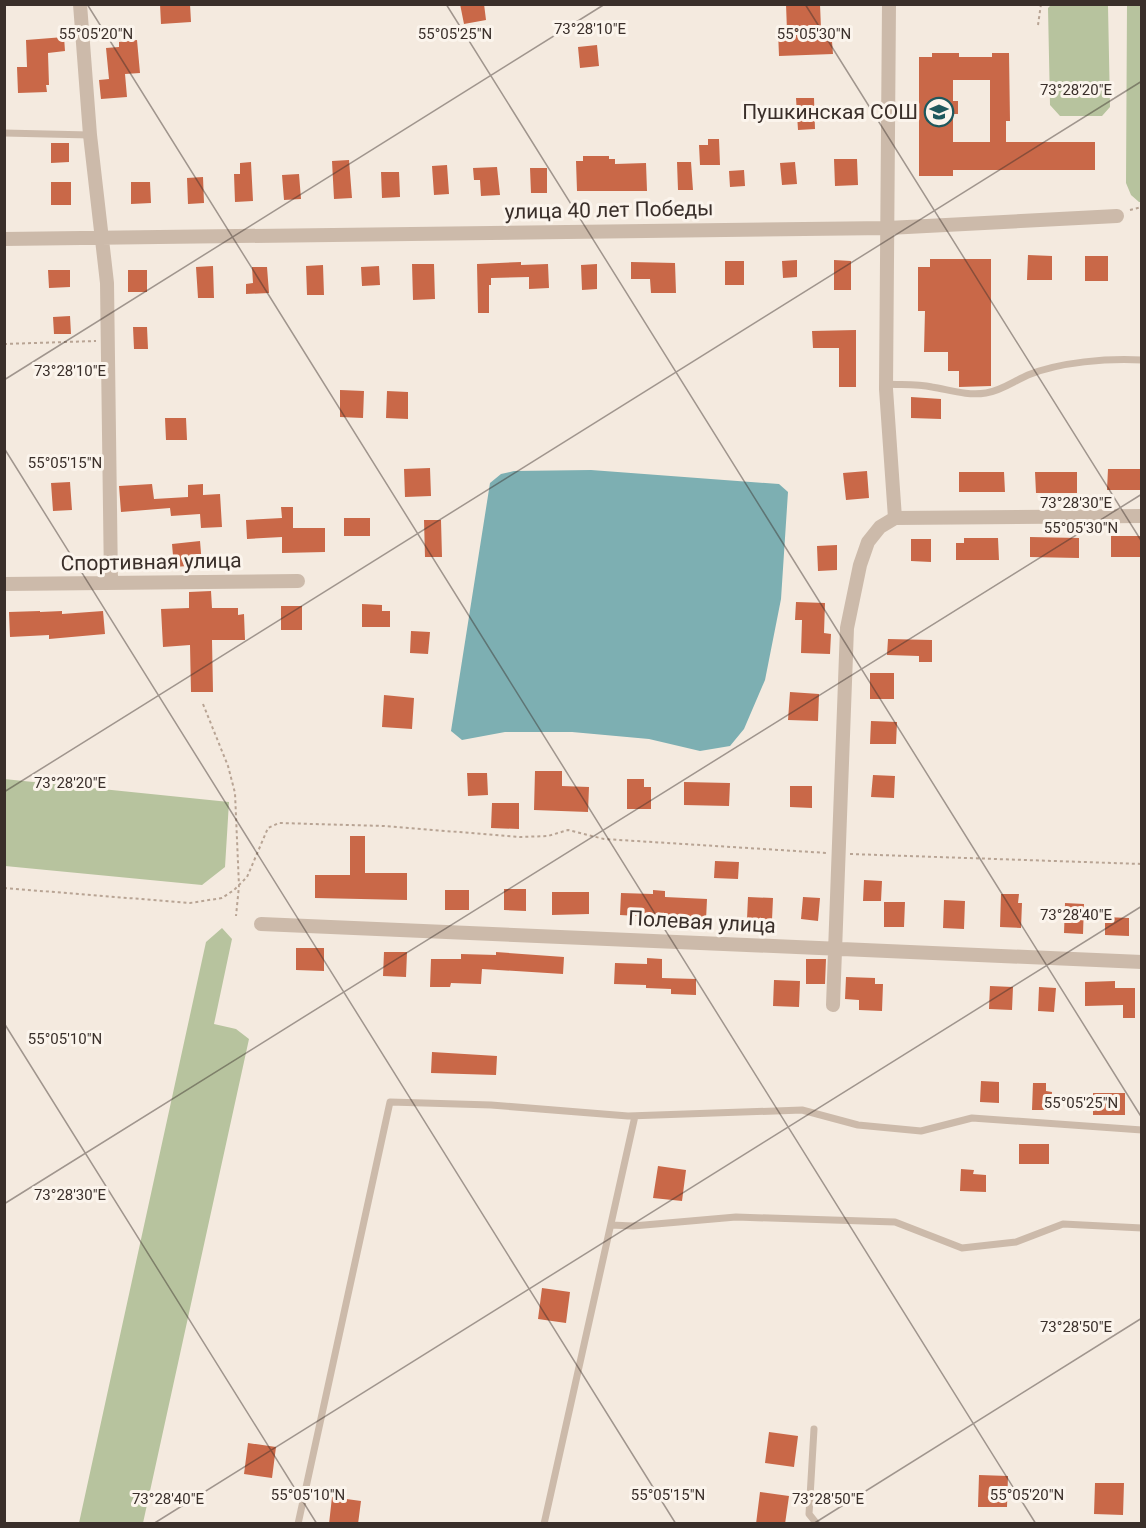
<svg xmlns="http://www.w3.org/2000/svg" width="1146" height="1528" viewBox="0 0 1146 1528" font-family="Roboto,sans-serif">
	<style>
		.green { fill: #b7c39e }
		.water { fill: #7dafb2 }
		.building { fill: #c96848; fill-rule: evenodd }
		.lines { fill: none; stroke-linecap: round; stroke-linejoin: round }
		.path { stroke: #b8a494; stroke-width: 2; stroke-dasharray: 3 3; stroke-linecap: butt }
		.lane { stroke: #ccbaaa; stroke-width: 7 }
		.street { stroke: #ccbaaa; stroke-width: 14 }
		.ticks { fill: none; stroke: #3a2f2a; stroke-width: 1.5; stroke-opacity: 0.45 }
		.labels { text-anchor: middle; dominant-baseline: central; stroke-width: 6; stroke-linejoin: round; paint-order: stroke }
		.poi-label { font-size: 21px; fill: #3a2f2a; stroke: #fbf4ec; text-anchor: end }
		.street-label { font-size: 21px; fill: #3a2f2a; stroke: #fbf4ec }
		.ticks-label { font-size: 15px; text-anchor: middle; fill: #3a2f2a; stroke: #fbf4ec; stroke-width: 6; stroke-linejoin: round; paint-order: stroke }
	</style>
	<rect width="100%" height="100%" fill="#f4eadf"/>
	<path class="green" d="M1051,5l55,-1 2,2 2,101 -8,9h-42l-10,-11 -2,-97z
		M1127,5h14l1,197h-3l-8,-7 -5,-12z
		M4,779l225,23 -4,65 -23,18 -197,-19z
		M222,928l10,11 -18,85 22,5 13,10 -106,484h-64l127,-581z"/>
	<path class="water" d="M591,470l188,14 9,8 -7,107 -16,81 -21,49 -14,17 -30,5 -51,-12 -77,-7h-67l-43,8 -11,-9 39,-248 11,-9 13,-3z"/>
	<path class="building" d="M160,4h30l1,18 -30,2z
		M460,4h24l2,16 -22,4z
		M786,4h34l1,25h10l2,25 -54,2 -1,-25h9z
		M64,37l1,14 -17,2 1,32h-3l1,7 -29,1 -1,-26h10l-1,-27z
		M137,40l3,33 -15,1 2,23 -26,2 -2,-19 10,-1 -3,-31 13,-1v-5z
		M597,45l2,21 -19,2 -2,-21z
		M932,53h27v4h33v-4h17l1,68h-4v21h89v28h-142v6h-34v-119h13zM953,80h37v62h-37v-28h5v-13h-5z
		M796,98h18l1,31 -17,1z
		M708,139h11l1,26h-20l-1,-20h9z
		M51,143h18v19l-18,1z
		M583,156h26v3h6v5l31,-1 1,28h-70l-1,-30h7z
		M834,159h23l1,26 -23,1z
		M349,160l3,38 -18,1 -2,-38z
		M251,162l2,39 -18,1 -1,-28h6v-11z
		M677,162h14l2,28h-15z
		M795,162l2,22 -15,1 -2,-22z
		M447,165l2,29 -15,1 -2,-29z
		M497,167l3,28 -19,1 -1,-16h-6l-1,-12z
		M530,168h17v25h-16z
		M744,170l1,16 -15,1 -1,-16z
		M381,172h18l1,25 -18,1z
		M299,174l2,25 -17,1 -2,-25z
		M203,177l1,26 -16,1 -1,-26z
		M51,182h20v23h-20z
		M131,182h19l1,21 -20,1z
		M1028,255l24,1v24h-25z
		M1085,256h23v25h-23z
		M930,259h61v127l-32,1v-16h-11v-19h-24l1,-41h-7v-44h12z
		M797,260v17l-14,1 -1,-17z
		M834,260l17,1v29h-17z
		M725,261h19v24h-19z
		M521,262v3l27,-1 1,24 -20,1v-12l-38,1v7h-2v28h-11l-1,-49z
		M631,262l44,1 1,30h-25l-1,-14h-19z
		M412,264h22l1,35 -22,1z
		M597,264v25l-15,1 -1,-25z
		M323,265l1,30h-17l-1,-29z
		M213,266l1,32h-16l-2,-31z
		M379,266l1,19 -18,1 -1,-19z
		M252,267h15l2,26 -23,1v-10l7,-1z
		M48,270h22v17l-21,1z
		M128,270h19v22h-19z
		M70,316l1,18h-17l-1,-17z
		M133,327h14l1,22h-14z
		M856,330v57h-17v-39h-26l-1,-17z
		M340,390l24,1 -1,27 -23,-1z
		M387,391l21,1v27l-22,-1z
		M911,397l30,2v20l-30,-1z
		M165,418h21l1,22h-21z
		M430,468l1,28 -26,1 -1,-28z
		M1108,469h34v21h-35z
		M867,471l2,27 -23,2 -3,-27z
		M959,472h45l1,20h-46z
		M1035,472h42v21h-41z
		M70,482l2,28 -19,1 -2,-28z
		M152,484l2,15 34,-2v-12l15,-1v11l17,-1 2,33 -21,1 -1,-14 -29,2 -1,-8 -49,4 -2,-26z
		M281,507h12v21h32v24l-43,1v-16l-35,2 -1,-19 36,-2z
		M344,518h26v18h-26z
		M424,520h17l1,37h-17z
		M1111,536h31v21h-31z
		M1030,537l49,1v20l-49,-1z
		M964,538h34l1,22h-43v-17h8z
		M911,539h20v23l-20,-1z
		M200,541l2,24 -28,2 -2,-23z
		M837,545v25l-19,1 -1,-25z
		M211,591l1,17h26v7l6,-1 1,26h-33l1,52h-22l-1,-47 -27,2 -2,-38 28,-1v-16z
		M796,602l29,1 -1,30 7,1 -1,20 -29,-1 1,-33h-7z
		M362,604l20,1v6h8v16h-28z
		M281,606h21v24h-21z
		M40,611v1l22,-1v3l41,-3 2,23 -56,5v-4l-39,2 -1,-25z
		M411,631l19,1 -2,22 -18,-1z
		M888,639l44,1v22h-13v-6l-32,-1z
		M870,673h24v26h-24z
		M790,692l29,2 -1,27 -30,-1z
		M384,695l30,3 -2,31 -30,-2z
		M871,721l26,1 -1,22h-26z
		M535,771h27v15l27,1 -1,25 -54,-2z
		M467,773h20l1,22 -20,1z
		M873,775l22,1 -1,22 -23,-1z
		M627,779h17v8h7v22h-24z
		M684,782l46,1 -1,23 -45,-1z
		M790,786h22v22l-22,-1z
		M492,803h27v26l-28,-1z
		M350,836h15v37h42v27l-92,-2v-23h35z
		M715,861l24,1 -1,17 -24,-1z
		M864,880l18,1 -1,20h-18z
		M504,889h22v22l-22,-1z
		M445,890h24v20h-24z
		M653,890l12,1v6l42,2 -1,21 -86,-5 1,-22 32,1z
		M552,892h37v22l-37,1z
		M1001,894h18l-1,9h4l-1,25 -21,-1z
		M748,897l25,1 -1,22 -25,-1z
		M803,897l17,1 -2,23 -17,-2z
		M944,900l21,1 -1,28 -21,-1z
		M884,902h21l-1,25h-20z
		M1065,903l19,1 -1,30 -19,-1z
		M1105,917l24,1v18l-24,-1z
		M296,948h28v23l-28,-1z
		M384,952h23l-1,25 -23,-1z
		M496,952l68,5 -1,17 -81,-5 -1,15 -30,-1 -1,4h-20l1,-28h30v-5l35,1z
		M647,958l15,1v19l34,1v16l-25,-1v-5l-25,-1v-3l-32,-1 1,-21 32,1z
		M806,959h20l-1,25h-19z
		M846,977l29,1v6h8l-1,27 -23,-1v-10l-14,-1z
		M774,980l26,1 -1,26 -26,-1z
		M1115,981v7h20v30h-12v-13l-38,1v-24z
		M990,986l23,1 -1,23 -23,-1z
		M1039,987l17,1 -2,24 -16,-1z
		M432,1052l65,4 -1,19 -65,-2z
		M981,1081l18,1v21l-19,-1z
		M1033,1083h13v8l6,1 -1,18h-19z
		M1093,1093h32v22h-32z
		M1019,1144h30v20h-30z
		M658,1166l28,4 -4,31 -29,-3z
		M961,1169l13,1 -1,4 13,1v17l-26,-1z
		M542,1288l28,4 -4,31 -28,-4z
		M769,1432l29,4 -4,31 -29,-4z
		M248,1443l28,4 -4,31 -28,-4z
		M979,1475l29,1 -1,31h-29z
		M1095,1483h29l-1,32 -29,-1z
		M760,1492l29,4 -4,28h-29z
		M332,1497l29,4 -3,23h-29z"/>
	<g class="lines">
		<path class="path" d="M1038,25l3,-21
			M1130,210l12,-3
			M4,344l92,-3
			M203,704l25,62 7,27 4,93 -3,30
			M850,854l292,10
			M4,888l186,15 32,-5 12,-8 13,-13 21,-49 11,-5 105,3 136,11 28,-1 20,-6 36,9 223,14"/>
		<path class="lane" d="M4,133l86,2
			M886,384c15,1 31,0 46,3 18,3 35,9 54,6 15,-2 28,-12 42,-18 32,-13 80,-17 114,-15
			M611,1225l22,1 103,-9 159,5 67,26 54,-6 47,-18 79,4
			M814,1429l-5,85 8,10
			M298,1524l92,-422 101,3 137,11 174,-6 56,15 63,6 51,-13 170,12
			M544,1524l91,-408"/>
		<path class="street" d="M80,4l10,131 17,148 4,300
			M889,4l-3,385 9,129
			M4,239l884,-11 229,-12
			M4,584l294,-3
			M261,924l881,38
			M833,1005l14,-377 13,-63 8,-23 12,-15 15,-9 247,-2"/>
	</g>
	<path class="ticks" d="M87,4l949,1520M446,4l696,1114M805,4l337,538M4,380l601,-376M4,448l672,1076M4,792l1138,-711M4,1023l313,501M4,1204l1138,-710M153,1524l989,-618M813,1524l329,-206"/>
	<defs>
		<g id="school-ring" transform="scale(1.5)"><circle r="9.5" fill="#fbf4ec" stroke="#1e585d" stroke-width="1.5"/><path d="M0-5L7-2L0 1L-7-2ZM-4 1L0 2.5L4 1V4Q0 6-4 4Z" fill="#1e585d"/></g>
	</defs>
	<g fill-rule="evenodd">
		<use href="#school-ring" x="939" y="112"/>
	</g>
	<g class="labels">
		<g class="poi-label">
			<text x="918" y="112">Пушкинская СОШ</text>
		</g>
		<g class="street-label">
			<text transform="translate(609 210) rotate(-1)">улица 40 лет Победы</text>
			<text transform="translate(151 562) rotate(-1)">Спортивная улица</text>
			<text transform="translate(702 922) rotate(3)">Полевая улица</text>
		</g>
	</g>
	<g class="ticks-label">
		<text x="590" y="34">73°28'10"E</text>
		<text x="96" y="39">55°05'20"N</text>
		<text x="455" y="39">55°05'25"N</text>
		<text x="814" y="39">55°05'30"N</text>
		<text x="1076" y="95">73°28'20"E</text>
		<text x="70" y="376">73°28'10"E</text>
		<text x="65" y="468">55°05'15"N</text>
		<text x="1076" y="508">73°28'30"E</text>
		<text x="1081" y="533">55°05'30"N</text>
		<text x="70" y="788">73°28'20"E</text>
		<text x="1076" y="920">73°28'40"E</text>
		<text x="65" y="1044">55°05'10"N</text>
		<text x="1081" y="1108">55°05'25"N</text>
		<text x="70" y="1200">73°28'30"E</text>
		<text x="1076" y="1332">73°28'50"E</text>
		<text x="308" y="1500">55°05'10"N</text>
		<text x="668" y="1500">55°05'15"N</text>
		<text x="1027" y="1500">55°05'20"N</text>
		<text x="168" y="1504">73°28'40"E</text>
		<text x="828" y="1504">73°28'50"E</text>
	</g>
	<rect width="1146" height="1528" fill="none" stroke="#3a2f2a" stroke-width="12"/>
</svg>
